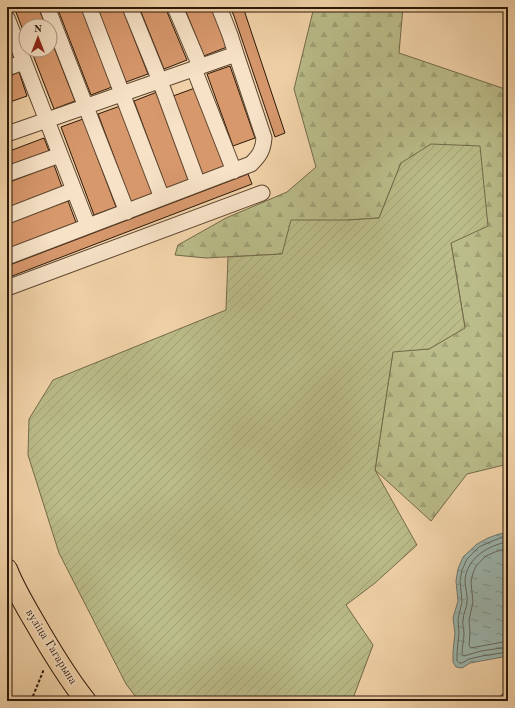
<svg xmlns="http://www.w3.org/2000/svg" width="515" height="708" viewBox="0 0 515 708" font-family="'Old Standard TT',serif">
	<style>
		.forest { fill: url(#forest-firs); stroke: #736a49 }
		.garden { fill: url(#garden-furrows); stroke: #736a49 }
		.water { fill: url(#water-ripples); stroke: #6f776d }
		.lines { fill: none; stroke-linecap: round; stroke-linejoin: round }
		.shore { stroke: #64685c; stroke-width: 1 }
		.building { fill: #d7986c; stroke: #2c1809 }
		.minor-casing { stroke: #5e4731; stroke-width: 17 }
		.major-casing { stroke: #2c1809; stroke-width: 22 }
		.path { stroke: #2c1809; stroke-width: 2; stroke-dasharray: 3 2; stroke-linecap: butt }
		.minor { stroke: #f7e2c7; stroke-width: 15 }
		.major { stroke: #f2d3a9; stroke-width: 20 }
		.labels { text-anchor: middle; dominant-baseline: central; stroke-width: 3; stroke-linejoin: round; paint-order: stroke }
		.street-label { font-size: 12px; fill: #2c1809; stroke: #f7e2c7 }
	</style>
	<defs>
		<pattern id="forest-firs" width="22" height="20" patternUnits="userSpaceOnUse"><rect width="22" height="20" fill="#babc89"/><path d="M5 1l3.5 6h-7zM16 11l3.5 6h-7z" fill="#a0a175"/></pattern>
		<pattern id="garden-furrows" width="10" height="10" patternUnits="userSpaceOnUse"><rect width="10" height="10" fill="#babc89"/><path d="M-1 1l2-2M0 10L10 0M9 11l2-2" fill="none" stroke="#a0a175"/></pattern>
		<pattern id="water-ripples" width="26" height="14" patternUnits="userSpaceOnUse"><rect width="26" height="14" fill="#9cb7b0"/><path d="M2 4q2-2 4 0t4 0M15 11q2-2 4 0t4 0" fill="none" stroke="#7f948d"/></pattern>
	</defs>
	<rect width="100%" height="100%" fill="#f2d3a9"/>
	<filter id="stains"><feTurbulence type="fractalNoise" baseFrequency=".005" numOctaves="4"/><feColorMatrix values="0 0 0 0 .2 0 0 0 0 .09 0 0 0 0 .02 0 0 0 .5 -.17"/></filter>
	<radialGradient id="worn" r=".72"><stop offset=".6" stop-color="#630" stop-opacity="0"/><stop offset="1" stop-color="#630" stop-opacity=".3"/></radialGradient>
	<path class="forest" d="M314,7h89l-4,46 109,37v374l-41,10 -36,47 -56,-51 18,-119 36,-2 36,-22 -14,-84 -50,-80 -22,55 -31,2 -66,34 -76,4 -31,-3 3,-10 48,-27 61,-26 29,-25 -22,-78z"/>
	<path class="garden" d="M431,144l49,2 8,80 -37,17 14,85 -36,21 -36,3 -18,118 42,75 -42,38 -29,22 27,40 -21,56h-213l-13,-17 -67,-131 -31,-98 1,-36 24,-39 173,-70 2,-53 54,-3 9,-34h57l31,-2 22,-55z"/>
	<path class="water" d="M508,533v123l-38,7 -8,5 -6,-1 -3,-5v-10l2,-19 -2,-15 5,-17 -2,-20 2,-12 5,-12 14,-13 11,-6 11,-4z"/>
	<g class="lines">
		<path class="shore" d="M508,537l-8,1 -10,4 -11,5 -12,12 -5,11 -2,11 2,21 -4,17 1,14 -2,20v8l2,2h3l7,-4 13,-3 26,-4
			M508,542c-20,3 -41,16 -43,38 0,8 3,15 2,22 0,6 -4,12 -4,18 -1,4 1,9 1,13 0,7 -2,14 -2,21l2,2 17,-5 27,-4
			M508,548l-13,4 -9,4 -10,10 -3,7 -2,9 2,20 -4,18 1,12 -1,14 2,2 37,-7"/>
	</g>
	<path class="building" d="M14,7h24l8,19h-20v12z
		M57,7h24l31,80 -21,8z
		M97,7h25l26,67 -22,8z
		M139,7h26l22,53 -23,9z
		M184,7h27l16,40 -23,9z
		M230,7h13l42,126 -10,4 -41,-121z
		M50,37l25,64 -21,8 -23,-59h19z
		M7,47l4,11 -4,2z
		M230,66l25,72 -22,8 -26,-72z
		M19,72l8,24 -20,7v-26z
		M195,88l30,80 -22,8 -30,-80z
		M157,92l33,90 -23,8 -33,-89z
		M120,106l33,88 -22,8 -33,-88z
		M83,119l33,88 -22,8 -33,-88z
		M44,138l5,13 -42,15v-14z
		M54,165l8,22 -55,21v-25z
		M248,174l4,10 -245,94v-12z
		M68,201l9,24 -70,25v-27z"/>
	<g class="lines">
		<g class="minor-casing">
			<path id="minor" d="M47,7l39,100 41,105
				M89,7l73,191
				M130,7l30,74 38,103
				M175,7l25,59
				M219,7l11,28 6,19
				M7,18l81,208
				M7,68l17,-6
				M194,69l40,102
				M7,134l229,-80 28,84c-1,12 -4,17 -13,26l-244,93
				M7,174l53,-19
				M7,216l67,-26
				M7,288l255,-95
				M507,701l1,-1"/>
		</g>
		<g class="major-casing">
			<path id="major" d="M7,569c7,18 17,35 27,52 16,28 32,55 52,80"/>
		</g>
		<path class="path" d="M7,547l3,7
			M31,701l13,-32"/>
		<use href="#minor" class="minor"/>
		<use href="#major" class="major"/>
	</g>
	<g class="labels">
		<g class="street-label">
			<text transform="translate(51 647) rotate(58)">вуліца Гагарына</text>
		</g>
	</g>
	<rect width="515" height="708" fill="none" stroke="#f2d3a9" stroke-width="24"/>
	<rect x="8" y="8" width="499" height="692" fill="none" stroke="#2c1809" stroke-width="2"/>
	<rect x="12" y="12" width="491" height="684" fill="none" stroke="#2c1809"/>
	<g transform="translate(38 38)"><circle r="19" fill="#f7e2c7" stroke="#a6917b"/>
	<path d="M0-3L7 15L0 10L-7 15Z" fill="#8f2418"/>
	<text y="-6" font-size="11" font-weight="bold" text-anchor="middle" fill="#2c1809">N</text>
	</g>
	<rect width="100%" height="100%" filter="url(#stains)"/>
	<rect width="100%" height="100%" fill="url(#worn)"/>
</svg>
